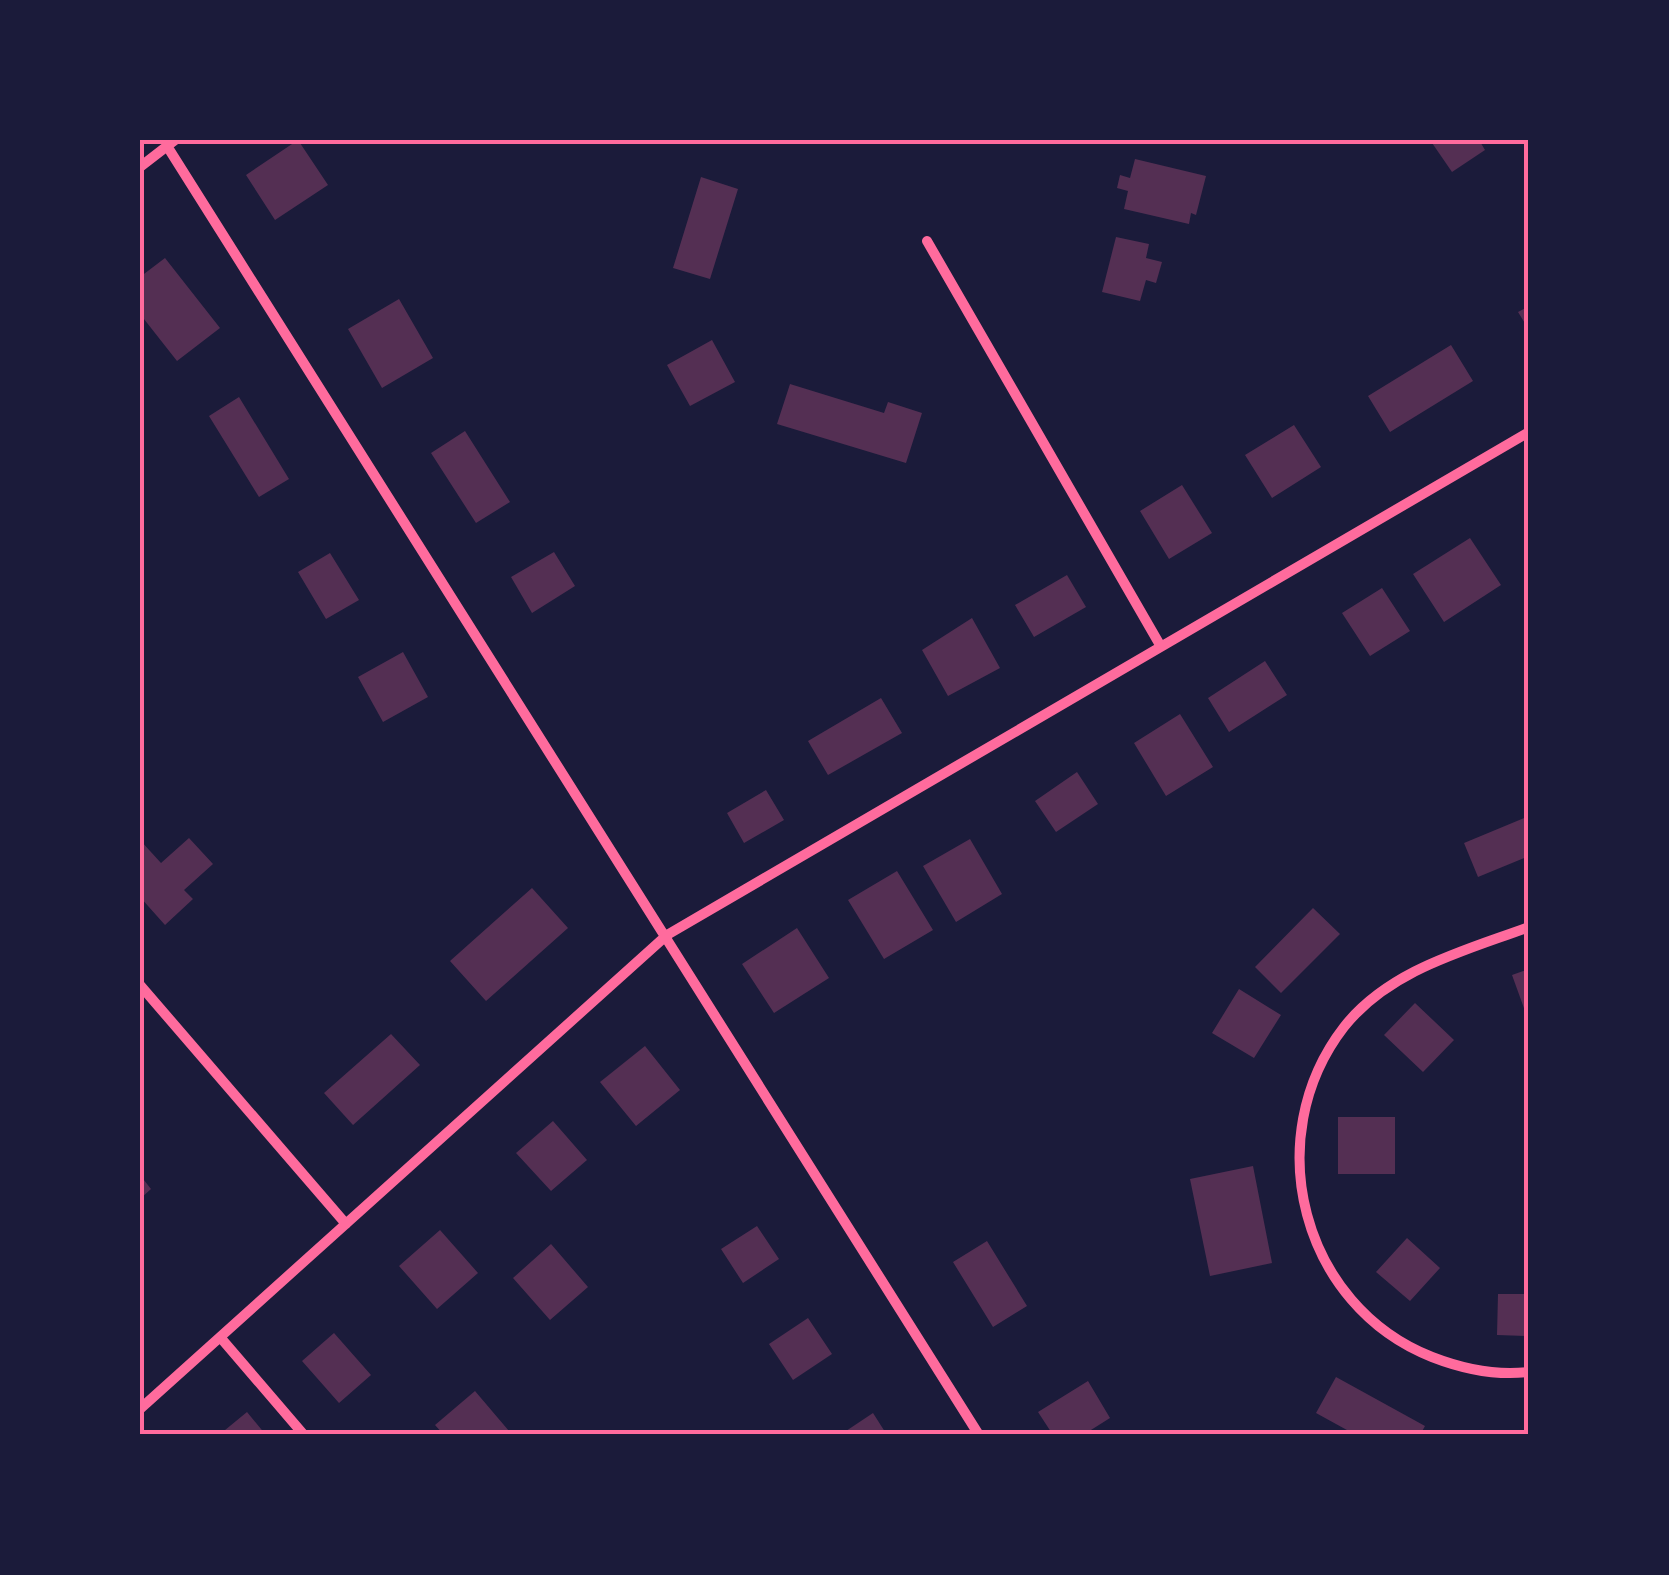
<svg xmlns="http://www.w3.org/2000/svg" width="1669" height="1575" viewBox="0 0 1669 1575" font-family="'Libre Baskerville',serif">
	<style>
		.building { fill: #542f53 }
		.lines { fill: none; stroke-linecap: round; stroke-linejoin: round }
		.minor { stroke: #ff6b9d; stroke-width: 10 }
		.neatline { fill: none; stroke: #ff6b9d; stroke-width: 4 }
	</style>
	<rect width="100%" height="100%" fill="#1b1b3a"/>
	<path class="building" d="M298,140l30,45 -53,35 -29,-45z
		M1430,140h49l6,10 -33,22z
		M1135,159l71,17 -10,39 -5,-2 -2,11 -65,-15 4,-18 -11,-3 3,-13 10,3z
		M701,177l37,12 -28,90 -37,-11z
		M1116,237l33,7 -3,14 16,4 -6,21 -10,-3 -6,21 -38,-9z
		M165,258l55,70 -43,33 -37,-47v-37z
		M399,299l34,59 -51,30 -34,-59z
		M1529,306v24l-11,-18z
		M712,340l23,42 -45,24 -23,-41z
		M1451,345l22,36 -83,51 -22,-36z
		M790,384l94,29 4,-11 34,11 -16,50 -129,-39z
		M239,397l50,82 -30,18 -50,-81z
		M1294,425l27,42 -49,31 -27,-43z
		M465,431l45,71 -34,21 -45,-70z
		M1182,485l30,48 -43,26 -29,-48z
		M1470,538l31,47 -57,37 -31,-48z
		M554,552l21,34 -43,27 -21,-36z
		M330,553l29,47 -33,19 -28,-47z
		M1067,575l19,32 -52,30 -19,-32z
		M1382,588l28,43 -40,25 -28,-43z
		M972,618l28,50 -52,28 -26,-46z
		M403,652l25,45 -45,25 -25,-45z
		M1265,661l22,34 -58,37 -21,-34z
		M881,698l21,35 -74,42 -20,-34z
		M1180,714l33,53 -47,29 -32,-53z
		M1077,772l21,32 -42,28 -21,-31z
		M766,790l18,30 -40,23 -17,-30z
		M1529,816v40l-51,21 -14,-34z
		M189,838l24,26 -29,26 9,9 -28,26 -25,-28v-57l21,23z
		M970,839l32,55 -46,28 -33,-56z
		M897,871l36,59 -49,29 -36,-59z
		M532,888l36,40 -82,73 -36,-40z
		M1313,908l27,26 -59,59 -26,-26z
		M797,928l32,50 -55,35 -32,-49z
		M1529,969v53l-17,-47z
		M1239,989l42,26 -27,43 -42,-25z
		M1415,1003l39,37 -31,32 -39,-37z
		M391,1034l29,31 -67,60 -29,-32z
		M645,1046l35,44 -44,36 -36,-44z
		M1338,1117h57v57h-57z
		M553,1121l34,39 -36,31 -35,-38z
		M1253,1166l19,97 -62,13 -20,-97z
		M140,1175l11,14 -11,10z
		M757,1226l22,33 -36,24 -22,-34z
		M440,1230l38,43 -41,36 -38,-43z
		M1407,1238l33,30 -30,33 -34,-29z
		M987,1241l40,65 -34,21 -40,-65z
		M551,1244l37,43 -38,33 -37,-42z
		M1498,1294h31v42l-32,-1z
		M808,1318l24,36 -39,26 -24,-36z
		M334,1333l37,42 -32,28 -37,-42z
		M1336,1377l89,49 -5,9h-64l-40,-22z
		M1088,1381l22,37 -27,17h-30l-15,-23z
		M475,1391l34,40 -4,4h-61l-9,-10z
		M247,1412l19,23h-47z
		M873,1413l14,22h-47z"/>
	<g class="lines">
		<path class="minor" d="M167,146l812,1289
			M140,167l35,-27
			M927,241l233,404
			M1529,927c-65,24 -140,43 -185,100 -86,111 -42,279 88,330 31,12 64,19 97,15
			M140,985l206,239
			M220,1337l84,98
			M140,1409l527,-474 862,-503"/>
	</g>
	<rect width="1669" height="1575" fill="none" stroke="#1b1b3a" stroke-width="285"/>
	<rect x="142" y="142" width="1384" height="1290" class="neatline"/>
</svg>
